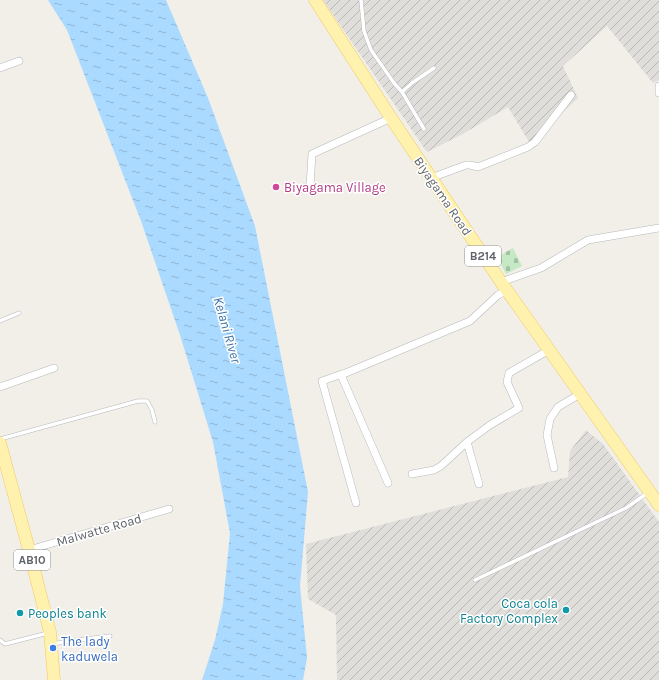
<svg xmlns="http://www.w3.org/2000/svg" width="659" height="680" viewBox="0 0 659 680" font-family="Karla,sans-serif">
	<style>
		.industrial { fill: url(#industrial-furrows) }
		.cemetery { fill: url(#cemetery-stones) }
		.water { fill: url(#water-ripples) }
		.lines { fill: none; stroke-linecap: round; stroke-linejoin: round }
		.service-casing { stroke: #b5b8bc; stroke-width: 4.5 }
		.minor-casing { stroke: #b5b8bc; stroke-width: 8 }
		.primary-casing { stroke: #f2c960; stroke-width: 13 }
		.service { stroke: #fff; stroke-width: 3.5 }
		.minor { stroke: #fff; stroke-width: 7 }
		.primary { stroke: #fff2af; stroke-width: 12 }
		.hotel-dot { fill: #d1479c; stroke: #fff; stroke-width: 1.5 }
		.culture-dot { fill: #0f9aa8; stroke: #fff; stroke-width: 1.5 }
		.shop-dot { fill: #3f7fe0; stroke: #fff; stroke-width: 1.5 }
		.labels { text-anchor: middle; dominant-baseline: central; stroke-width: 3; stroke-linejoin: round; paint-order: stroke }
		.shield { fill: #fff; stroke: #8f9295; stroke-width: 1 }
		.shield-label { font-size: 12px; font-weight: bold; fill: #5f6368 }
		.hotel-label { font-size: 13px; fill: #b23c85; stroke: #fff; text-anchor: start }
		.street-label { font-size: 13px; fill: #5f6368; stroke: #fff }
		.culture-label { font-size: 13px; fill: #0d838f; stroke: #fff; text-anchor: end }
		.shop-label { font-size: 13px; fill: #366cbe; stroke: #fff; text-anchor: start }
		.water-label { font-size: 14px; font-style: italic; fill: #4174aa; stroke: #fff }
	</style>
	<defs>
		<pattern id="industrial-furrows" width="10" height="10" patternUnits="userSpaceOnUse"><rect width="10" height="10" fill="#e0deda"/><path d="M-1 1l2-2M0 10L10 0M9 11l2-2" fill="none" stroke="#b9b8b5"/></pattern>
		<pattern id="cemetery-stones" width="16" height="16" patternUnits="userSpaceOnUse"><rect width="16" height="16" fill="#c5e8c5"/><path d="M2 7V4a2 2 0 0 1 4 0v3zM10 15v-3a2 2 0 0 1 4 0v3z" fill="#a3c0a4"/></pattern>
		<pattern id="water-ripples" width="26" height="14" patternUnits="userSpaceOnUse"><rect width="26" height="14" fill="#aadaff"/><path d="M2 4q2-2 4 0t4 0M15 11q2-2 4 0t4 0" fill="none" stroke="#8eb4d2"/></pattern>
	</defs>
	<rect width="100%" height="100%" fill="#f1efe8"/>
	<path class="industrial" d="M323,0h336v80l-6,3 -46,-57 -44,40 15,32 -40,38 -9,6 -21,-35 -47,28 -34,17z
		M586,430l17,14 56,78v158h-322l-1,-65 -28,-16 -2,-55 262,-67 2,-26z"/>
	<path class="cemetery" d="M513,248l9,18 -16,8 -9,-17z"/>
	<path class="water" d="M48,0h118l42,98 47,128 53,266 -8,94 7,72 -4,22h-101l13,-40 8,-36 7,-71 -17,-91 -33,-107 -39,-114 -74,-191z"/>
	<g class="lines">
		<g class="service-casing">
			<path id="service" d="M361,0l3,31 7,19 23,33 8,9 10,-9 22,-15
				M402,92l22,37
				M0,321l19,-8
				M0,439l138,-38h9l5,9 3,12
				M475,580l151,-72 23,-16
				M0,640l5,4 43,-11
				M52,644l19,-3 39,-5"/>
		</g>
		<g class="minor-casing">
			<path id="minor" d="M0,68l19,-7
				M659,86v7
				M431,178l35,-13h4l8,2 50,-20 7,-5 36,-47
				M296,190l14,-4 2,-32 79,-36
				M501,282l40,-14 47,-28 71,-12
				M342,374l-20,7 34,122
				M0,387l54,-19
				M467,442l12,42
				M554,468l-7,-33 3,-16 8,-12 22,-13
				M412,474l22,-4 7,-4 26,-24 23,-17 29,-17 -12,-26 2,-9 40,-23
				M388,483l-47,-108 129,-54 28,-26 8,-4
				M29,550l140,-41"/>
		</g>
		<g class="primary-casing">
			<path id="primary" d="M315,0l76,118 110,164 158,223
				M0,443l29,107 21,82 4,48"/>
		</g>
		<use href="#service" class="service"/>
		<use href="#minor" class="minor"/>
		<use href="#primary" class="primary"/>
	</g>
	<circle class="hotel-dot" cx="276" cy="187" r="4"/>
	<g class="culture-dot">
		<circle cx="566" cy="610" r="4"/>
		<circle cx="20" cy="613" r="4"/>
	</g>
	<circle class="shop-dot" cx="53" cy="648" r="4"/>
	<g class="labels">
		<g class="shield">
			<rect x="465" y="246" width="36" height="20" rx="3"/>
			<rect x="14" y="550" width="36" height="20" rx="3"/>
		</g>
		<g class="shield-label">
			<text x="483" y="256">B214</text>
			<text x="32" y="560">AB10</text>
		</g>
		<g class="hotel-label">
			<text x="284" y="187">Biyagama Village</text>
		</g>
		<g class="street-label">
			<text transform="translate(443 196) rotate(56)">Biyagama Road</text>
			<text transform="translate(99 530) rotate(-16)">Malwatte Road</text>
		</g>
		<g class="culture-label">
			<text x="558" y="603">Coca cola<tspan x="558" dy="15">Factory Complex</tspan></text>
			<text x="28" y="613" text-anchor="start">Peoples bank</text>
		</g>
		<g class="shop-label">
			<text x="61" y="641">The lady<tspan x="61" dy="15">kaduwela</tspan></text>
		</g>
		<g class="water-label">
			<text transform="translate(227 330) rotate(74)">Kelani River</text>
		</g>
	</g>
</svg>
